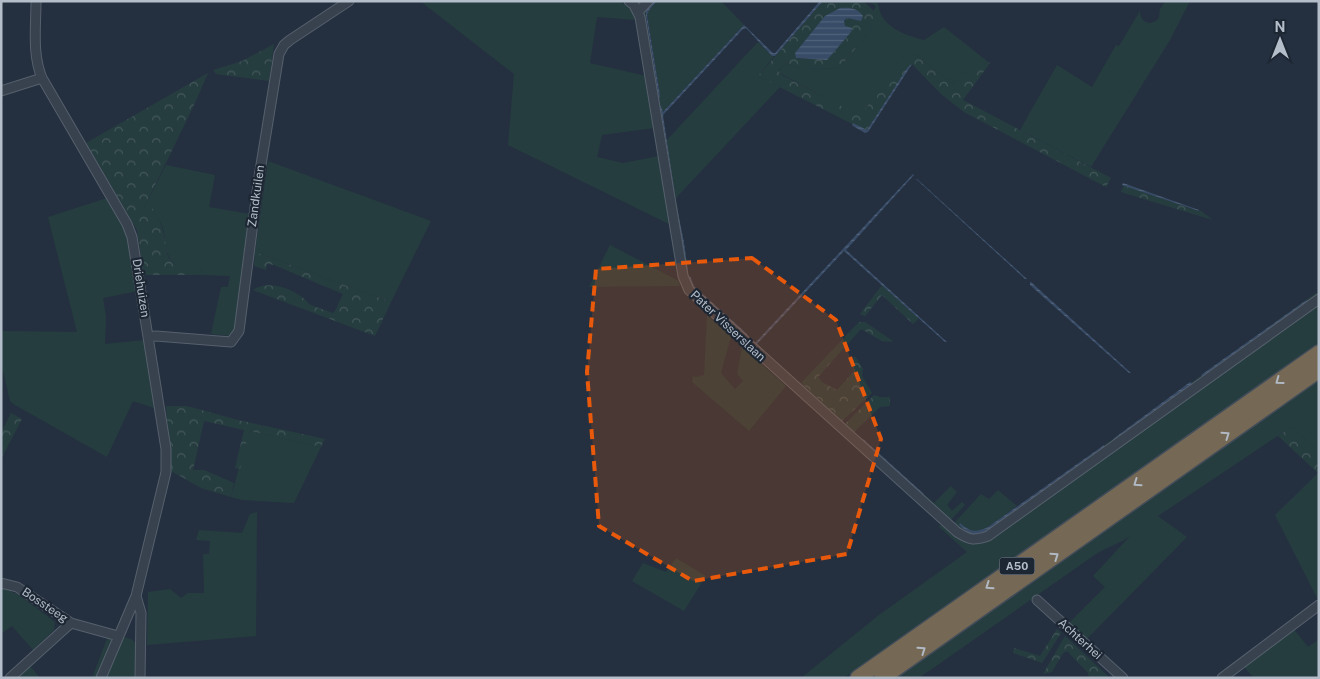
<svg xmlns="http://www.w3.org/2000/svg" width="1320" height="679" viewBox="0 0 1320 679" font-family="'Public Sans',sans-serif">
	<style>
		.green { fill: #263d40 }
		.forest { fill: url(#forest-crowns); fill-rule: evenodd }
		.water { fill: url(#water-rules) }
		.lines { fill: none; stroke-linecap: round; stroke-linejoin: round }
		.street-casing { stroke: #56606d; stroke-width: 11 }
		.highway-casing { stroke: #434d5a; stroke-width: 18 }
		.street { stroke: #38424f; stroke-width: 9 }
		.highway { stroke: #756955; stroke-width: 15 }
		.oneway { stroke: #b1b9c4 }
		.marked { fill: #e8590c; fill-opacity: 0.2; stroke: #e8590c; stroke-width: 4; stroke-dasharray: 10 6; stroke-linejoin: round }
		.labels { text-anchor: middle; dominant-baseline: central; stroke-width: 4.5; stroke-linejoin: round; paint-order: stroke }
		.shield { fill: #1d2734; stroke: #87909d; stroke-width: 1 }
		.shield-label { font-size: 11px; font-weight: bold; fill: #b4bdca }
		.street-label { font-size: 12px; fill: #b4bdca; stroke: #1d2734 }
	</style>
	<defs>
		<pattern id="forest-crowns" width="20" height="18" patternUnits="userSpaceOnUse" patternTransform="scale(1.25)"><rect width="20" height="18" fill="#263d40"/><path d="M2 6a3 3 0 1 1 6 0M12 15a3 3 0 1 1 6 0" fill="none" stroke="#43575a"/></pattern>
		<pattern id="water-rules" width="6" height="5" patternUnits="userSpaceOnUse" patternTransform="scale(1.25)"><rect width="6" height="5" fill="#384b67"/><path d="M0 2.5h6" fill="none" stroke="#52637b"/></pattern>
	</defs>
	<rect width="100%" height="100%" fill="#24303f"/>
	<path class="green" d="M420,1h199l16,10 1,9 -39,-3 -7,46 56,13 8,52 -52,7 -5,22 26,6 36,-7 12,69 -163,-80 6,-71z
		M650,1h4l-8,9v7l13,81 1,-3 -13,-81 2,-4 8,-9h64l23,24 -82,88 3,28 10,59 3,8 -1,2 10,61h1l3,13 107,98h-1l-111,-100 -45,-268z
		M868,1h7l3,3c3,23 26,31 46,36l20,-13 43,34 -3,4 -16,2 -15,17 -37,-29 -9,-3 -47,65 -82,-45 8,-9 15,6 38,-1 32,-38 2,-17 3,-7z
		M1165,1h25l-20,39 -79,127 -71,-37 37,-65 35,22 24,-42 3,1 21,-35c0,12 11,16 19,7l1,-9z
		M758,42l14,14h2l-16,20 22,11 -104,111 -10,-57z
		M268,161l163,60 -40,81 -136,-50z
		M166,165l49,10 -6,32 41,7 -14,119 -5,3 -20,-2 10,-47h7l2,-11 -28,-1 -1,-8h-23c-20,-17 -7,-28 -19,-47 -3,-5 -10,-9 -15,-12z
		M107,198l20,34 11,59 -35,7 3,19 -1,27 40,-4 9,68 -21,-7 -26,56 -92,-52 -5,-4 -9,-38v-32l76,1 -29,-115z
		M610,245l69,36 1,5 -91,1z
		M1317,292l2,5 -331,237 -13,3 -22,-11 2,-4 26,-28 8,5 9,-9 19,16c-10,6 -36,31 -48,25 -3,-1 -6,-5 -9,-8l7,10 11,3z
		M1319,302v42l-475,334h-43l78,-63 88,-63 -29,-26 7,-1 23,16z
		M707,315l24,22 -10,36 14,16 8,-8 -6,-7 5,-27 44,39 -37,45 -57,-49 1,-6 3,1 8,-2z
		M1319,380v71l-28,-24 -133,89 29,21 -102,104 -18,-16 38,-38 -12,-11 37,-40c-11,8 -23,11 -34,18l-177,124h-23z
		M249,431l72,16 -27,56 -51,-3 -12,-3z
		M860,435l1,4 8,7 65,57 17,-17 6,6 -10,13 5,6 10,-9 3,3 -15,16 -90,-78z
		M1318,473h1l-1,127 -43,-85z
		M257,512l-1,124 -109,9 1,-53 22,-3 11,9 7,-5h16l-1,-39h6l1,-13 -14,-1 3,-10 43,3 8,-19z
		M676,558l30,18 -22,35 -52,-30 11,-18 23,9z
		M1,587l18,8 36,27 -1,8 -21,20 -21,-24 -11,8z
		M1293,628l15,19 11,-8v39h-65l-11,-12z
		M108,636l3,3 1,5 -15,34h-5z
		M124,637l7,2 5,4v35h-32l12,-28z
		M30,666l10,12h-22z"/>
	<path class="forest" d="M823,1h40l11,10 -3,19 -32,38 -38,1 -15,-6 -8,8 4,4 78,41 47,-64 9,3 37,29 15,-17 9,-6 7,4 3,-4 3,2 -27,37 148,78 -5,9 -142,-75 -23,-18 -29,-30 -46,67 -108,-55zM832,12l19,7 -4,-1 -4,6 8,8 -24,27h-28l-3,-1 -1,-5 30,-36z
		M274,44l-5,37 -53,-7 -3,-4 29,-9z
		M208,73l-14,32 -50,103 10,1c4,9 8,17 10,26 4,16 -1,20 14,32h23l1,8h-58l-7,-45 -51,-87z
		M1124,185l74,26h3l12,9 -92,-28z
		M255,252l136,50 -16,34 -122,-46c15,-10 36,-2 49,7 3,2 5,6 9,8 6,3 15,5 22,8l2,-2 8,-17 -69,-29 -7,-1 -1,6 -12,-4z
		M882,285l37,33 -6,6 -31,-29 -17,21 -5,-2z
		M859,322h6l28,19c-10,4 -22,-7 -32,-12l-43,48 4,5 15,8 17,-19 -3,-10 4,-5 8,13 -1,7 10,17 -30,28 -41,-38z
		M874,395l6,2h10v9l-10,1 -26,25 -9,-8z
		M166,406h21l51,14 87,19 -4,8 -72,-16 -9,38 -5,-1 9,-38 -40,-9 -11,49h11l30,13 -3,14 -30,-9 -30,-17z
		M11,413l11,6 -21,40v-26z
		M1291,427l28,24 -1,22 -40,-37z
		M1057,629l4,4 -19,30 -29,-10 1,-5 26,8z
		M1065,636l45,42h-21l-1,-5 -21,-22 -4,2 -11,19 -9,2z"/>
	<path class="water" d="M654,1h3l-8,9 -2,5 13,80 -1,4 -13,-82v-7z
		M820,1h3l-48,55h-3l-26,-28 -3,1 -80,86 13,86 -16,-95h1l2,6 81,-87 29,28h2z
		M840,8c10,-1 17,0 23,8l-2,5 -14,-3 -3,3 1,5 7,2 -1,4 -24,28 -31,-2 -1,-5 30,-37z
		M912,64l-44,68 -3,1 -12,-7 -1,-1 1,-2 14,7 41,-63z
		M913,174l1,1 -68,75 101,92h-2l-101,-91 -87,93 37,35 -40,-37h2z
		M916,179h1l110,100h-2z
		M1123,183l76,27v1l-77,-26z
		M677,208l7,34 4,30 -1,-1z
		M690,276l4,10 52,47 4,6 -53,-47 -8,-13z
		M1030,282h1l100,91h-2l-99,-88z
		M1308,300v2l-105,75 -2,-2 104,-74z
		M1190,382l3,2 -79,56 -1,-1z
		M862,438l62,56 -1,1 -55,-49z
		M1104,445l1,2 -123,88 -12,-1 -11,-9 1,-2c10,9 15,10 28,4z"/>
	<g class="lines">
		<g class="street-casing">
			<path id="street" d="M36,1c0,26 -4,53 6,77l85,146 5,13 34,212v23l-30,124 -35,82
				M629,1l5,4 6,12 43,259 6,14 268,242c13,8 16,9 31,4l331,-237
				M638,12l10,-11
				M1,91l41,-13
				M148,337l8,-1 75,6 8,-11 20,-154 20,-123 5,-9 6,-5 59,-39
				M1,583l16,4 54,36 47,13
				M136,596l5,17 -1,65
				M1037,600l86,78
				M10,678l61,-55
				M1222,678l97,-73"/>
		</g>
		<g class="highway-casing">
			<path id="highway" d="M858,678l461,-325
				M882,678l437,-308"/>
		</g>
		<use href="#street" class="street"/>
		<use href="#highway" class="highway"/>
	</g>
	<defs><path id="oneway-chevron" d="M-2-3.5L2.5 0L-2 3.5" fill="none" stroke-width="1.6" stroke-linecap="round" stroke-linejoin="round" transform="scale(1.25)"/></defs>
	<g class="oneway">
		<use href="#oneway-chevron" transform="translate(1279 381) rotate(144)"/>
		<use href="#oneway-chevron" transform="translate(1226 435) rotate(-35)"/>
		<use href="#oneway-chevron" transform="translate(1137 483) rotate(145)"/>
		<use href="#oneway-chevron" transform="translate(1055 556) rotate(-35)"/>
		<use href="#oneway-chevron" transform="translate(989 586) rotate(145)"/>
		<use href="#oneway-chevron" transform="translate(922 650) rotate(-35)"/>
	</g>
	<path class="marked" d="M752,258l84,62 45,119 -34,115 -154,27 -94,-55 -12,-154 9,-103z"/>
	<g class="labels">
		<rect class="shield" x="999.5" y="557.5" width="35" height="17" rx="4"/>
		<g class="shield-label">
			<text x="1017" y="566">A50</text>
		</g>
		<g class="street-label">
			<text transform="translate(256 196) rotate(-82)">Zandkuilen</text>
			<text transform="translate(141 288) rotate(81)">Driehuizen</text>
			<text transform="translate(728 326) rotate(43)">Pater Visserslaan</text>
			<text transform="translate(45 605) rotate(34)">Bossteeg</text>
			<text transform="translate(1080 639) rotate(42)">Achterhei</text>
		</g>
	</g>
	<rect width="1320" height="679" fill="none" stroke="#b4bdca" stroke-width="5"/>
	<g transform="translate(1280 40)" stroke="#1d2734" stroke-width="4" paint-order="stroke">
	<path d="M0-4L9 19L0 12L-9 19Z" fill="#b4bdca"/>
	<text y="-8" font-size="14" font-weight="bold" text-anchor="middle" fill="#b4bdca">N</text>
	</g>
</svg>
